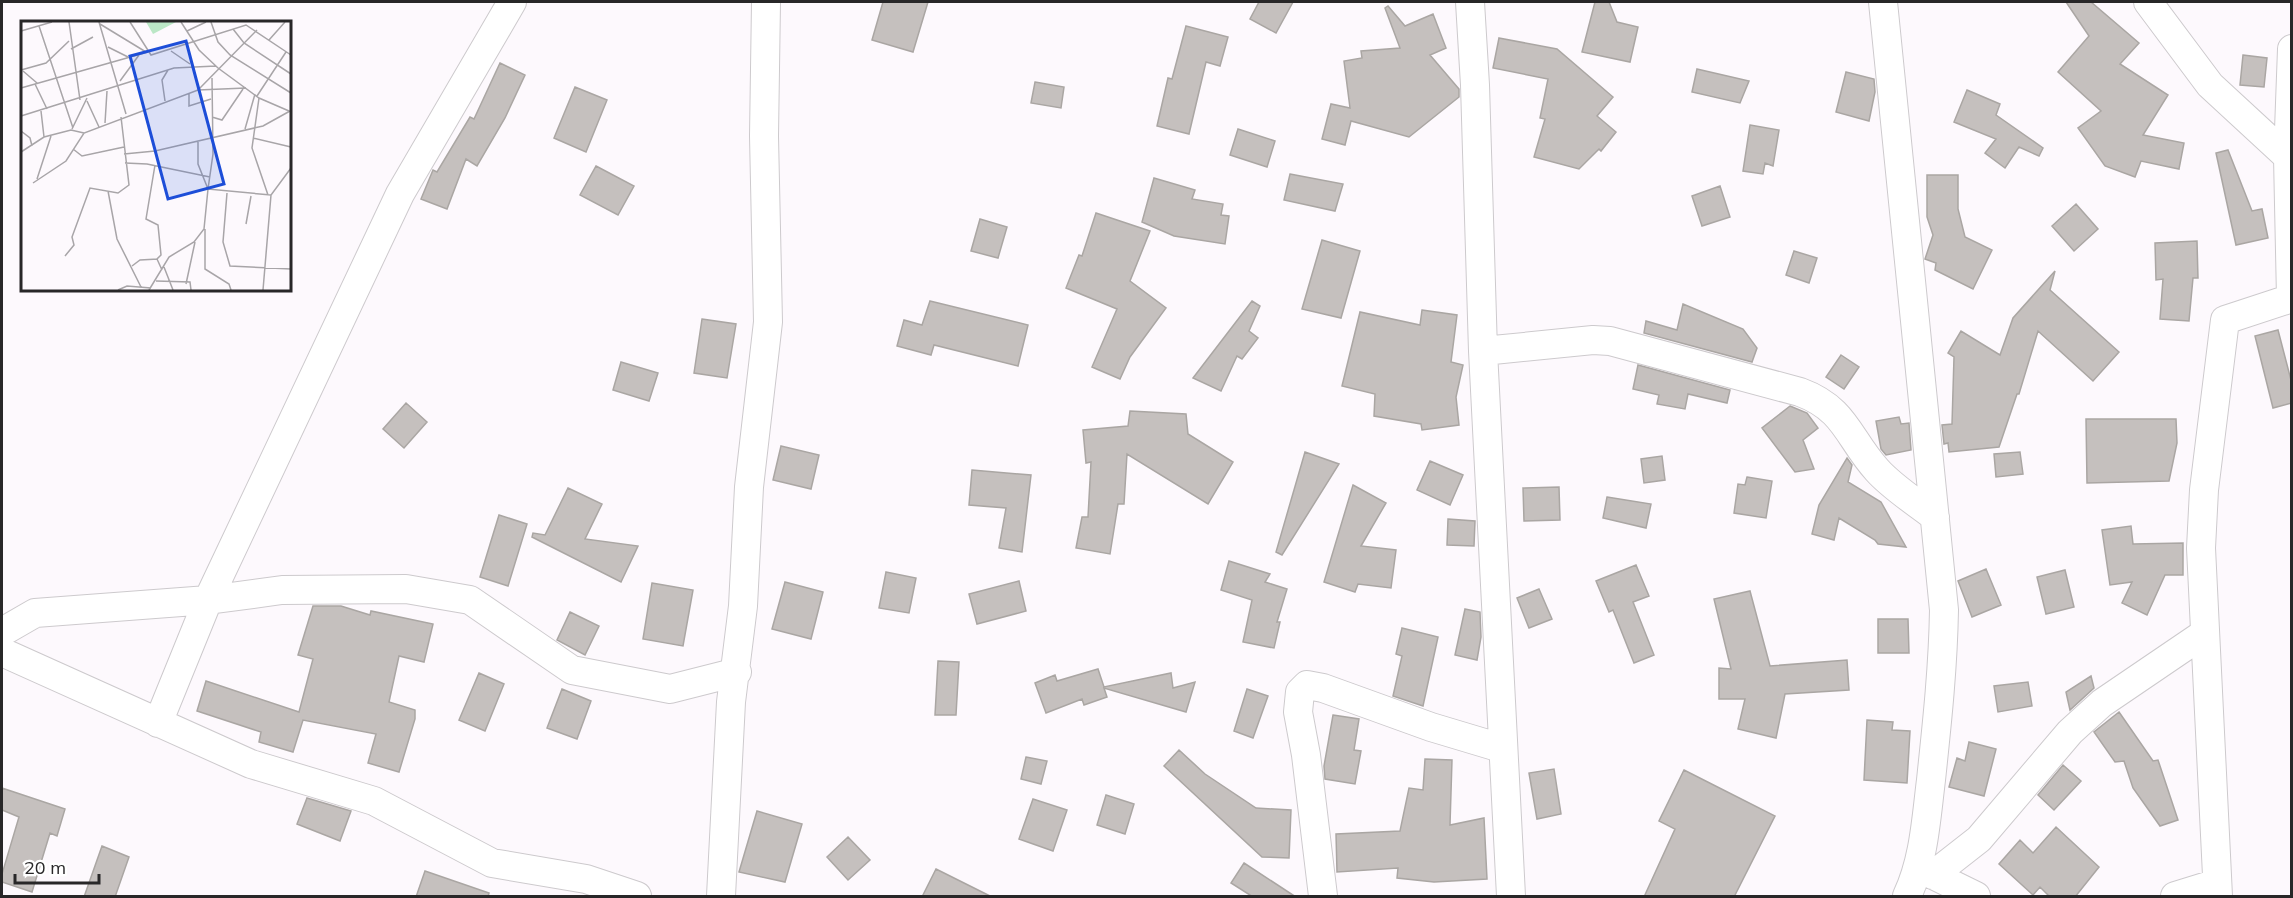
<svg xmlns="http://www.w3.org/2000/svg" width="2293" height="898" viewBox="0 0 2293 898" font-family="Mulish,sans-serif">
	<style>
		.building { fill: #c5c0be; stroke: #aaa6a3; stroke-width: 1.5 }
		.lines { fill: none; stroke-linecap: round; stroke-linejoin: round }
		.minor-casing { stroke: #cdcacd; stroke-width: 30 }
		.minor { stroke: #fff; stroke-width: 28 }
		.inset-road { fill: none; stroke: #a8a5a8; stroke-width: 1.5 }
		.view { fill: #1d4ed8; fill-opacity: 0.15; stroke: #1d4ed8; stroke-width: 3 }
		.inset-edge { fill: none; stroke: #282728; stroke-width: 3 }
	</style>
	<rect width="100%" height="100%" fill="#fdf9fd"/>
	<path class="building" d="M883,2h45l-15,50 -41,-12z
		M1259,2h34l-17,31 -26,-14z
		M1595,2h14l8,20 21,5 -8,35 -48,-10z
		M2066,2h25l48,41 -19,21 48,31 -25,40 41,8 -5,26 -38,-8 -6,16 -30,-11 -27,-38 23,-17 -43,-39 31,-36z
		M1388,6l17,20 28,-12 13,34 -16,7 29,34v8l-50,40 -58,-16 -6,24 -23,-6 9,-35 19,4 -6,-47 18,-3 -1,-7 39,-3 -15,-40z
		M1186,26l42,11 -8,29 -14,-4 -17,72 -32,-8 11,-48 4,1z
		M1499,38l58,11 56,48 -16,19 19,16 -15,19 -2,-2 -20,20 -45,-12 11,-38 -5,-1 8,-39 -55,-11z
		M2243,55l24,3 -3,29 -24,-2z
		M500,63l25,12 -20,43 -28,48 -11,-7 -19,50 -26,-10 12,-29 4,2 33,-55 4,2z
		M1697,69l52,12 -9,22 -48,-11z
		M1846,72l28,7 1,13 -6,29 -33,-9z
		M1035,82l29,5 -3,21 -30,-5z
		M575,87l32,13 -21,52 -32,-14z
		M1967,90l33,14 -4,11 47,33 -4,8 -20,-9 -14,21 -20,-15 11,-14 -42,-17z
		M1750,125l29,5 -6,36 -8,-3 -2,11 -20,-3z
		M1238,129l37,12 -8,26 -37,-12z
		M2228,150l24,61 10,-2 6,29 -32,7 -20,-92z
		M596,166l38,20 -16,29 -38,-20z
		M1290,174l53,10 -8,27 -51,-11z
		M1927,175h31v34l7,28 27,13 -19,39 -38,-19 1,-7 -11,-4 8,-24 -6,-18z
		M1154,178l41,12 -3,9 31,5 -2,11 8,1 -4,28 -51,-8 -32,-14z
		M1720,186l10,31 -28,9 -10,-30z
		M2076,204l22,25 -24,22 -22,-25z
		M1096,213l54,18 -20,50 36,27 -36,49 -10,22 -28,-12 25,-58 -51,-21 13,-33 3,1z
		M980,219l27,8 -9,31 -27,-7z
		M1322,240l38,11 -19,67 -39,-9z
		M2197,241l1,37h-5l-4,43 -29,-2 3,-40 -7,1 -1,-37z
		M1794,251l23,7 -8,25 -23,-8z
		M2055,271l-5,19 69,62 -26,29 -55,-50 -19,63h-2l-18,53 -50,5 -1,-9 -4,1 -2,-19 10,-1 2,-67 -6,-4 13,-22 39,24 13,-37z
		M930,301l98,24 -10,41 -84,-21 -3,10 -34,-9 7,-26 18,5z
		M1252,301l8,5 -11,25 9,7 -16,21 -5,-3 -16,35 -28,-13z
		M1683,304l60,25 14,19 -5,14 -108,-29 2,-12 31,9z
		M1422,310l35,5 -6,47 12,3 -7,32 3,28 -37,5 -1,-6 -47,-8 1,-22 -33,-8 18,-74 60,13z
		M702,319l34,5 -9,54 -33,-5z
		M2278,330l14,54v19l-19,5 -18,-72z
		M1841,355l18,12 -15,22 -18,-12z
		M621,362l37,11 -9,28 -36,-11z
		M1638,365l92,25 -3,13 -39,-9 -3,15 -28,-5 2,-9 -26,-6z
		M406,403l21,19 -23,26 -21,-19z
		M1790,406l17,7 11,15 -15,12 11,29 -19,3 -33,-44z
		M1130,411l56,3 2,20 45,28 -25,42 -81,-50 -3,50h-6l-8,50 -34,-6 6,-31h6l3,-55 -5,1 -3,-33 45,-4z
		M1899,417l2,7 8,-1 2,27 -25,5 -5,-6 -5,-28z
		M2086,419h90l1,24 -8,38 -82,2z
		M781,446l38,9 -8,34 -38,-9z
		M1305,452l34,12 -57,91 -6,-3z
		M2020,452l3,22 -27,3 -2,-23z
		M1662,456l3,24 -21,3 -3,-24z
		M1847,458l5,7 -4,17 33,20 25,45 -28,-3 -3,-4 -36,-22 -5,22 -22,-6 7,-29z
		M1430,461l33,14 -13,30 -33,-15z
		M972,470l59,5 -9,77 -23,-4 7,-40 -37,-3z
		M1747,477l25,4 -6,37 -32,-5 4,-29 7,1z
		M1353,485l33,18 -25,43 35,4 -5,38 -33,-4 -3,8 -31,-10z
		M1559,487l1,33 -36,1 -1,-33z
		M568,488l34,16 -17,35 53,7 -17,36 -89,-45 1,-4 12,2z
		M1607,497l44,7 -5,24 -43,-10z
		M499,515l28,9 -19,62 -28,-9z
		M1448,519l27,2 -1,25 -27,-1z
		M2131,526l2,18 50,-1v32h-18l-18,40 -25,-12 10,-21 -22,3 -8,-55z
		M1229,561l41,13 -5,8 22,7 -10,33h3l-6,26 -31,-6 9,-42 -31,-10z
		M1636,565l13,31 -16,6 21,53 -20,8 -21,-53 -4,2 -13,-31z
		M1986,569l15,36 -29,12 -14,-36z
		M2065,570l9,37 -28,7 -9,-37z
		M886,572l30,6 -7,35 -30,-5z
		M1019,581l7,30 -49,13 -8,-30z
		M785,582l38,10 -12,47 -39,-10z
		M652,583l41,7 -10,56 -40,-7z
		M1539,589l13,30 -23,9 -12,-30z
		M1750,591l20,75 77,-6 2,30 -64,4 -9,44 -38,-9 7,-30h-26v-31l12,1 -17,-70z
		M313,606h28l29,9 1,-4 62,13 -9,38 -25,-6 -10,46 26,8v9l-16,53 -31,-9 8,-29 -73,-14 -10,32 -34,-10 2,-10 -64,-21 9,-30 93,31 14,-53 -15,-4z
		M1465,609l15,3 1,25 -4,23 -22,-5z
		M570,612l29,14 -14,29 -28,-15z
		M1878,619h30l1,34h-31z
		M1402,628l36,9 -15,69 -30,-10 9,-40 -6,-2z
		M938,661l21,1 -3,53h-21z
		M1098,669l6,18 67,-14 2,15 22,-6 -9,30 -82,-24 3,9 -23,8 -2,-6 -36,14 -11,-30 20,-8 2,6z
		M479,673l25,11 -19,47 -26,-11z
		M2091,676l3,12 -24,22 -4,-18z
		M2028,682l4,24 -34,6 -4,-26z
		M562,689l29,12 -14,38 -30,-11z
		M1247,689l21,7 -15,42 -19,-7z
		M2119,712l34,49 5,-1 20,60 -18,6 -27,-38 -9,-27 -9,1 -21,-30z
		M1333,715l26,4 -5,31 7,1 -6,33 -30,-5 -1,-13z
		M1867,720l26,2 -1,8 18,1 -3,52 -43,-3z
		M1969,742l27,7 -12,47 -35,-9 8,-29 8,3z
		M1179,750l26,24 51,34 35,2 -2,48 -27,-1 -98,-91z
		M1026,757l21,4 -6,23 -20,-5z
		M1425,759l27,1 -2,65 34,-7 3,61 -53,3 -37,-4 1,-10 -61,4 -1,-38 64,-3 9,-43 14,2z
		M2063,765l18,16 -27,29 -16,-15z
		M1554,769l7,45 -24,5 -8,-46z
		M1684,770l91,46 -41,81h-90l31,-68 -16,-8z
		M2,788l63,21 -8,27 -7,-3 -18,59 -30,-10v-8l17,-57 -17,-7z
		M1106,795l28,9 -9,30 -28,-9z
		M307,798l44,13 -11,30 -43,-17z
		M1033,799l34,11 -14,41 -34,-12z
		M757,811l45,13 -17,58 -46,-10z
		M2056,827l43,40 -24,30h-25l-10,-10 -7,8 -34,-31 21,-24 13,13z
		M848,837l22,23 -22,20 -21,-23z
		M102,846l27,11 -14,40h-31z
		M1244,863l52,34h-43l-22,-14z
		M936,869l56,28h-70z
		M425,871l64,22 -1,4h-72z"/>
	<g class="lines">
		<g class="minor-casing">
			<path id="minor" d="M1470,2l5,83 8,266 28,545
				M1883,2l61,608c-1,58 -7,113 -13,170 -5,40 -7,80 -24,116
				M2148,2l62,83 78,72
				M2291,298l-3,-141 4,-108
				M1483,351l110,-11 17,1 190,51c46,17 48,46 77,78 16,18 39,32 58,47
				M2,632l33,-19 173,-13 74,-10 124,-1 64,11 102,70 98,19 67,-17
				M2,652l249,112 123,37 118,62 94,16 51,17
				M158,723l50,-123 192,-406 112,-192
				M1919,868l57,28
				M1933,875l46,-36 91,-107 32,-29 103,-70
				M721,896l10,-194 12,-96 6,-119 19,-165 -4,-186 2,-134
				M1323,896l-17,-141 -8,-43 2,-20 7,-7 16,3 108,39 70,21
				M2175,896l42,-13
				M2218,896l-17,-348 3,-58 21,-170 67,-22"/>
		</g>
		<use href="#minor" class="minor"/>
	</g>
	<g transform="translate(21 21)">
		<rect width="270" height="270" fill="#fdf9fd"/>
		<path d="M125,1h30l-23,12z" fill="#bbe7c6"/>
		<path class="inset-road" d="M48,1l11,78M78,1l27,92M109,1l21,33 95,-30 45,30M160,1l18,28 19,18 41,30 30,13M190,1l7,20 12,13 61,38M79,3l46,28M18,5l34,102M212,8l11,14 47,31M0,10l31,-9M166,10l19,-9M248,19l16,-18M87,26l20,10M50,28l22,-12M150,30l19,13M0,49l25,-7 23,-22M2,50l14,12M99,60l19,-26M14,63l12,25M0,67l127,-36M178,68l58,-59M168,72v13l22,-7M236,75l29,-44M238,77l-7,50 16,47M66,80l12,26M144,80l-3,-21 6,-10M20,90l3,26M0,95l153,-48 42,-2M191,96l10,3 21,-31M84,102l2,-32M51,108l15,-31M224,108l10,-35M0,110l9,7 2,8M232,117l38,9M177,121v22l10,25M52,128l9,7 42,-9M0,131l23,-15 27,-7 13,3M103,133l31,-3 108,-25 27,-15M104,142l22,1 63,13M134,144l-9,54 12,6 3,30 -4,4 5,11M16,158l14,-43M12,162l33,-22 18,-28 114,-43 48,-2M187,168l5,-35 -1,-76M87,170l9,48 24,48M206,172l-4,49 7,24 61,3M225,203l5,-28M184,208v40l24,15 2,6M44,235l9,-11 -2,-8 18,-49 28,5 11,-8 -8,-68M111,245l8,-6 18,-1M143,246l9,23M135,260l34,1 1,8M165,263l9,-42M97,269l9,-4 24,2M128,269l20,-33 25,-15 10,-13 4,-40 63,6M242,269l8,-95 20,-27"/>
		<path class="view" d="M165,20l38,143 -56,15 -38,-143z"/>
		<rect width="270" height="270" class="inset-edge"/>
	</g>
	<rect width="2293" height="898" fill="none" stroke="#282728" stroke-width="6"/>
	<path d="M15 874v9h84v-9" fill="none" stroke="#282728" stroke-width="3"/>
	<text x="24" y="874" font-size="18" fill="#282728" stroke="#ffffff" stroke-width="4.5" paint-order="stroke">20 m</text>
</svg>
